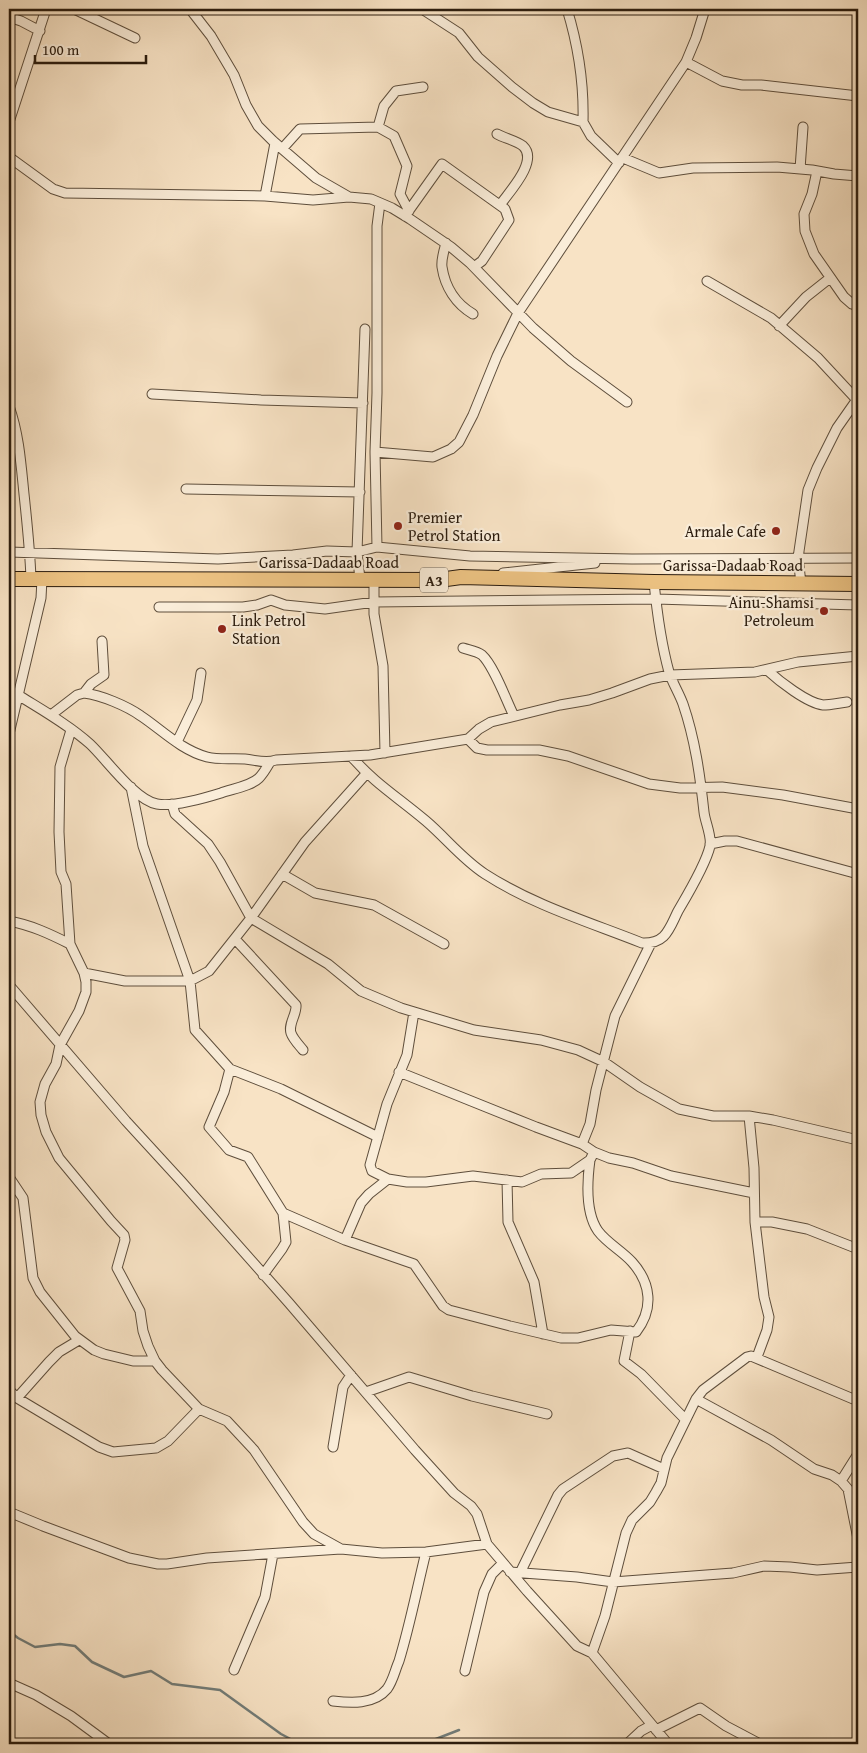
<svg xmlns="http://www.w3.org/2000/svg" width="867" height="1753" viewBox="0 0 867 1753" font-family="'Gentium Book Plus',serif">
	<style>
		.lines { fill: none; stroke-linecap: round; stroke-linejoin: round }
		.stream { stroke: #727c78; stroke-width: 2.5 }
		.minor-casing { stroke: #5e4e3c; stroke-width: 11 }
		.trunk-casing { stroke: #2b1c0e; stroke-width: 16 }
		.minor { stroke: #faedd9; stroke-width: 9 }
		.trunk { stroke: #ecc282; stroke-width: 14 }
		.poi-dot { fill: #8f2418; stroke: #faedd9; stroke-width: 2 }
		.labels { text-anchor: middle; dominant-baseline: central; stroke-width: 4.5; stroke-linejoin: round; paint-order: stroke }
		.shield { fill: #faedd9; stroke: #695b4b; stroke-width: 1 }
		.shield-label { font-size: 15px; font-weight: bold; fill: #2b1c0e }
		.poi-label { font-size: 16px; fill: #2b1c0e; stroke: #faedd9; text-anchor: start }
		.street-label { font-size: 16px; fill: #2b1c0e; stroke: #faedd9 }
	</style>
	<rect width="100%" height="100%" fill="#f8e3c5"/>
	<filter id="stains"><feTurbulence type="fractalNoise" baseFrequency=".004" numOctaves="4"/><feColorMatrix values="0 0 0 0 .2 0 0 0 0 .09 0 0 0 0 .02 0 0 0 .5 -.17"/></filter>
	<radialGradient id="worn" r=".72"><stop offset=".6" stop-color="#630" stop-opacity="0"/><stop offset="1" stop-color="#630" stop-opacity=".3"/></radialGradient>
	<g class="lines">
		<path class="stream" d="M9,1631l9,7 17,9 25,-3 15,2 17,16 32,15 27,-6 21,13 48,6 61,44 19,10
			M423,1744l36,-14"/>
		<g class="minor-casing">
			<path id="minor" d="M74,9l61,29
				M190,9l21,27 23,39 12,30 12,21 15,15 43,37 33,19
				M422,9l37,24 19,24 34,30 21,16 15,9 35,10 8,14 28,27
				M567,9c11,36 17,75 16,113
				M9,17l12,4 19,10
				M686,62l36,19 20,4h19l97,11
				M9,122l37,-113
				M378,127l6,-21 12,-15 27,-4
				M497,134c7,4 20,7 26,12 16,15 -14,46 -23,59
				M282,149l18,-20 78,-2 16,9 13,30 -7,28 9,17
				M9,157l44,32 12,4 200,3 48,4 36,-3 22,2 21,9 18,11 41,28 19,16 63,65 38,33 56,41
				M623,158l36,15 34,-5 84,-1 35,3 22,4 24,2
				M800,169l3,-42
				M817,171l-5,23 -8,20 1,17 9,23 30,43 8,7 6,2
				M265,196l10,-53
				M405,216l37,-52 63,45 4,11 -27,41 -8,6
				M446,243c-2,7 -5,17 -4,24 3,20 14,37 31,47
				M707,281l64,37 47,40 39,42
				M779,326l27,-29 24,-19
				M152,394l109,6 102,3
				M9,406c10,28 12,58 15,88 3,28 6,56 7,85
				M375,452l58,5 18,-8 8,-7 14,-27 24,-59 21,-43 168,-251 10,-24 9,-29
				M186,489l174,3
				M377,547l-2,-95 2,-59v-167l3,-23
				M9,552l209,7 75,-4 34,-4 30,1 20,-5 93,9 162,3 226,-1
				M503,573l92,-10
				M360,579l-3,-27 8,-223
				M374,579v35l9,52 2,87
				M801,583l-3,-25 10,-68 9,-22 20,-40 21,-30
				M159,607h84l14,-2 14,-5 14,5 40,4 49,-7 282,-3 202,6
				M463,648c6,2 14,3 19,7 12,11 24,45 32,61
				M767,670c12,11 40,33 56,35 7,0 16,-2 24,-3
				M84,693l7,-9 13,-9 -2,-34
				M18,695c24,15 51,30 72,49 17,16 45,56 67,60 17,3 48,-6 64,-11 11,-4 30,-7 38,-15 5,-5 8,-11 11,-16
				M51,715l26,-20 7,-2c17,2 43,13 57,23 21,14 40,34 66,41 12,3 26,1 38,2 11,1 21,5 31,1l94,-5 98,-16 11,-10 12,-7 69,-17 29,-5 23,-7 38,-14 20,-4 85,-3 43,-10 60,-6
				M71,730l-11,37 -1,65 2,40 5,12 4,60 14,29 2,9v10l-7,19 -19,34 -4,19 -11,20 -5,18 1,13 5,17 13,26 52,63 13,14 1,5 -8,28 23,43 3,20 5,15 7,15 7,9 37,39 28,12 27,29 49,72 11,12 27,15
				M9,734l32,-136 1,-19
				M468,739l9,9 10,2h52l29,6 81,28 31,4 42,-1 61,8 75,14
				M177,742l20,-42 4,-27
				M351,756c23,27 48,42 75,65 20,17 36,38 59,53 48,31 104,48 157,69 24,1 27,-14 36,-32 10,-17 28,-47 32,-65 2,-10 -5,-24 -6,-34 -4,-37 -9,-73 -21,-108 -4,-11 -11,-22 -14,-32 -8,-29 -12,-59 -15,-90
				M131,787l12,59 47,135 5,49 35,39 -6,23 -15,35 20,23 19,7 35,56 62,27 69,24 29,42 6,4 61,16 51,12h17l33,-8 25,2c18,-23 15,-49 -4,-70 -10,-11 -25,-19 -34,-31 -13,-19 -11,-49 -8,-71
				M172,804l3,10 33,30 12,18 31,56 77,46 33,27 40,17 73,22 67,10 37,10 26,12 36,25 39,22 34,7h36l24,4 85,20
				M710,844l15,-3h12l121,33
				M282,874l33,19 59,12 70,39
				M9,921c22,4 41,13 61,23
				M235,939l61,66c1,9 -8,19 -5,28 2,6 8,12 12,17
				M84,973l41,8h65l19,-10 42,-53 54,-76 61,-68
				M9,985l117,136 55,60 108,122 126,147 39,43 17,13 6,8 10,30
				M414,1012l-7,43 -20,49 -17,61 2,6 16,8 19,3h19l47,-6 49,6 19,-8 30,-1 19,-13 4,-8
				M230,1069l51,20 97,48
				M399,1072l137,55 46,17 12,8 15,6 24,5 38,13 83,17
				M749,1116l5,52 1,54 9,75 5,20 -2,13 -10,27
				M582,1144l8,-20 6,-34 19,-74 36,-73
				M9,1177l14,21 10,80 7,14 35,44 19,14 10,4 29,7h22
				M507,1180l1,42 26,60 9,52
				M755,1222h17l35,7 51,20
				M345,1240l16,-37 8,-9 19,-15
				M263,1275l19,-26 4,-7 -3,-29
				M630,1331l-6,30 17,13 44,45
				M9,1390l8,8 82,49 14,5 43,-4 12,-7 31,-32
				M366,1392l43,-15 63,19 75,18
				M17,1398l32,-36 10,-10 20,-12
				M696,1399l75,41 43,29 18,6 9,6
				M333,1447l10,-60 8,-12
				M858,1454l-17,27 7,8 10,50
				M9,1512l34,14 86,32 29,6h9l40,-6 134,-9 41,4 44,-1 61,-8 40,47 50,55 15,7 76,91
				M510,1572l67,5 36,5 120,-9 31,-7 26,1 27,3 41,-3
				M520,1573l38,-78 5,-6 50,-33 15,-3 36,16
				M592,1653l13,-37 21,-83 6,-13 18,-18 6,-10 5,-9 6,-25 29,-59 7,-9 44,-33 4,-1 107,45
				M234,1670l31,-73 8,-43
				M465,1671l19,-79 8,-18 11,-11
				M9,1683l27,12 35,21 38,28
				M333,1701c17,2 41,4 54,-12 6,-8 8,-19 12,-28 11,-36 18,-73 27,-109
				M656,1730l44,-22 26,18 34,18
				M627,1744l14,-13 11,-6"/>
		</g>
		<g class="trunk-casing">
			<path id="trunk" d="M9,579l430,1 22,-3 193,5 204,2"/>
		</g>
		<use href="#minor" class="minor"/>
		<use href="#trunk" class="trunk"/>
	</g>
	<g class="poi-dot">
		<circle cx="398" cy="526" r="5"/>
		<circle cx="776" cy="531" r="5"/>
		<circle cx="824" cy="611" r="5"/>
		<circle cx="222" cy="629" r="5"/>
	</g>
	<g class="labels">
		<rect class="shield" x="420" y="567.5" width="28" height="25" rx="4"/>
		<g class="shield-label">
			<text x="434" y="580">A3</text>
		</g>
		<g class="poi-label">
			<text x="408" y="517">Premier<tspan x="408" dy="18">Petrol Station</tspan></text>
			<text x="766" y="531" text-anchor="end">Armale Cafe</text>
			<text x="814" y="602" text-anchor="end">Ainu-Shamsi<tspan x="814" dy="18">Petroleum</tspan></text>
			<text x="232" y="620">Link Petrol<tspan x="232" dy="18">Station</tspan></text>
		</g>
		<g class="street-label">
			<text x="329" y="562">Garissa-Dadaab Road</text>
			<text x="733" y="565">Garissa-Dadaab Road</text>
		</g>
	</g>
	<rect width="867" height="1753" fill="none" stroke="#f8e3c5" stroke-width="30"/>
	<rect x="10" y="10" width="847" height="1733" fill="none" stroke="#2b1c0e" stroke-width="2.5"/>
	<rect x="15" y="15" width="837" height="1723" fill="none" stroke="#2b1c0e"/>
	<path d="M35 55v8h111v-8" fill="none" stroke="#2b1c0e" stroke-width="2.5"/>
	<text x="42" y="55" font-size="15" fill="#2b1c0e" stroke="#faedd9" stroke-width="4" paint-order="stroke">100 m</text>
	<rect width="100%" height="100%" filter="url(#stains)"/>
	<rect width="100%" height="100%" fill="url(#worn)"/>
</svg>
